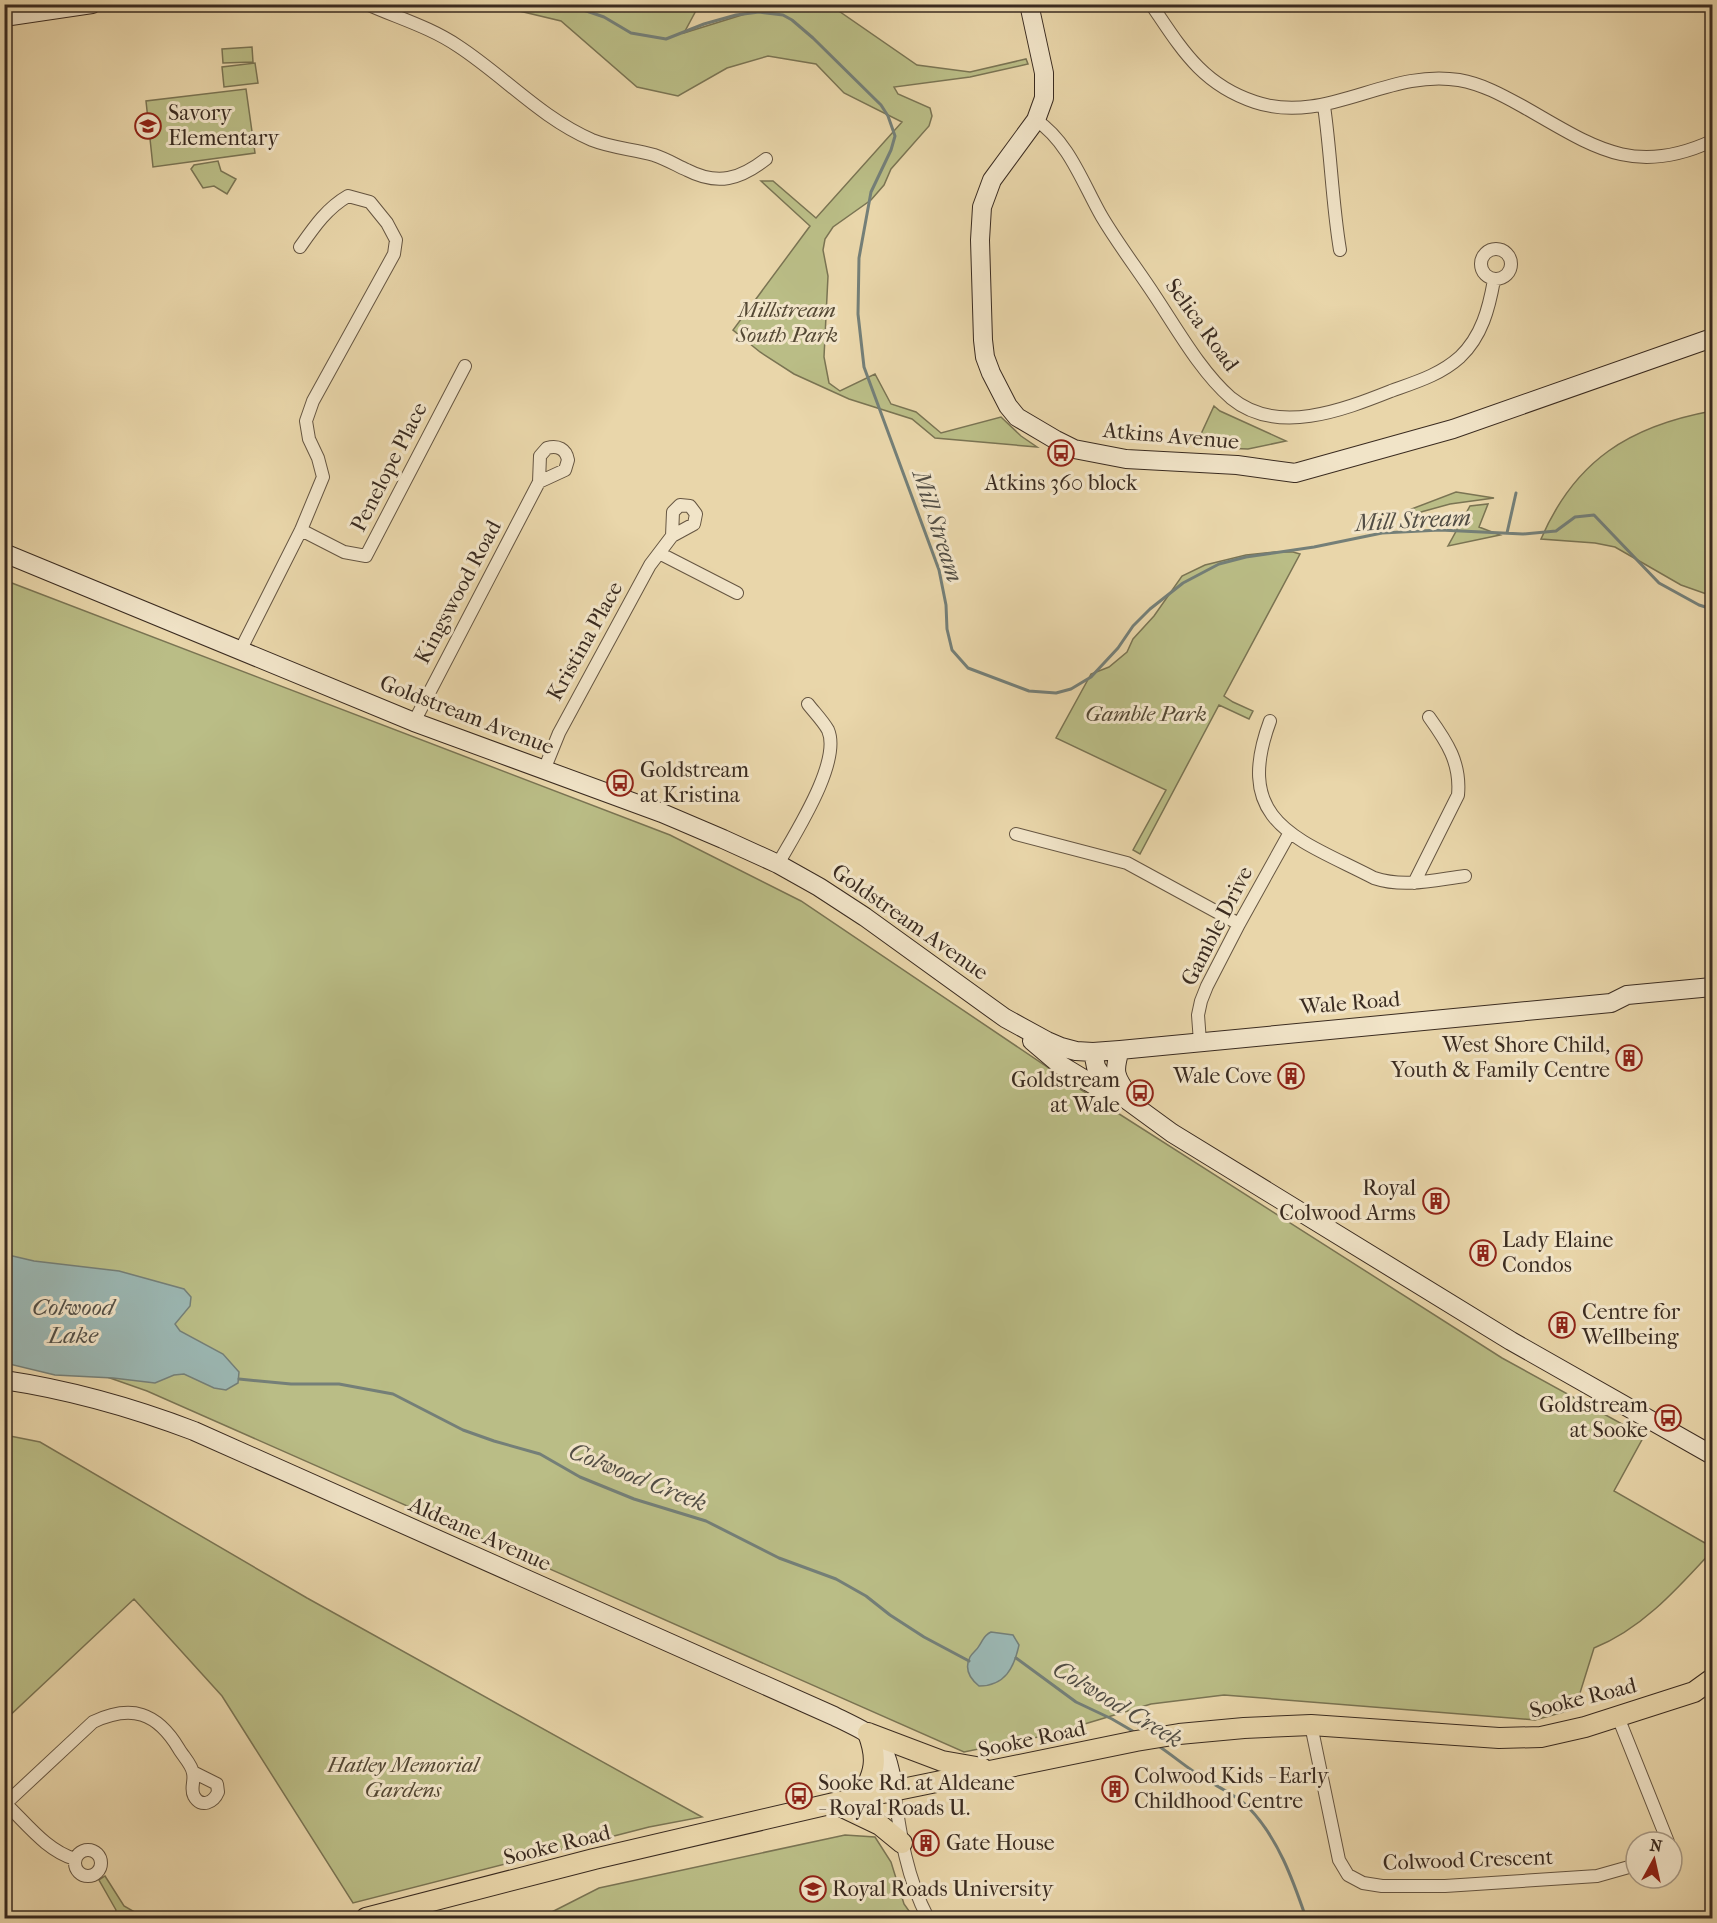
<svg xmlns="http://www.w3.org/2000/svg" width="1717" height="1923" viewBox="0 0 1717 1923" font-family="'IM FELL French Canon',serif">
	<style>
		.green { fill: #babd86; stroke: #7a7453; stroke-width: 1.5 }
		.water { fill: #9bb7b3; stroke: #747f78; stroke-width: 1.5 }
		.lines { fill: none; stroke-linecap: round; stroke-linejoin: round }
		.stream { stroke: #747f78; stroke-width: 3 }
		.street-casing { stroke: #665642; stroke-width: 14 }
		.secondary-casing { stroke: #3a2b20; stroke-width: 20 }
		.primary-casing { stroke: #3a2b20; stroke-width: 22 }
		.street { stroke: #f1e4c8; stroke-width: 12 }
		.secondary { stroke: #f1e4c8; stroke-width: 18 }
		.primary { stroke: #e9d6aa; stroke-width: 20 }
		.labels { text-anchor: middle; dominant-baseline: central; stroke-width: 6; stroke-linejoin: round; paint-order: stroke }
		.poi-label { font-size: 22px; fill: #3a2b20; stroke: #f1e4c8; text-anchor: start }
		.park-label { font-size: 22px; font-style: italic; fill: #544834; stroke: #f1e4c8 }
		.street-label { font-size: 22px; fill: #3a2b20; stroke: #f1e4c8 }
		.water-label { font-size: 24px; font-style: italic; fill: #524e45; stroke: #f1e4c8 }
	</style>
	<rect width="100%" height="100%" fill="#e9d6aa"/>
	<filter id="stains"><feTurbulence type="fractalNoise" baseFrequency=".00333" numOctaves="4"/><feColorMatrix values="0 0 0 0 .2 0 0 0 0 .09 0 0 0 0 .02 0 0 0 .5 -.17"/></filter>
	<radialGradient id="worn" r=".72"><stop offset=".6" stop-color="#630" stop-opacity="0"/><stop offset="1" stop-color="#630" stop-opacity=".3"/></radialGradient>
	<path class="green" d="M507,5h192l-15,28 90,-28h56l87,60 53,7 56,-13 2,5 -58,13 -76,10 4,7 32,14 2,8 -3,10 -38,43 -7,16 -13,15 -38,27 -8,12 -2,11 5,26 -4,81 5,26 11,8 35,-17 16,30 25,8 25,21 60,-16 20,19 16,11 -102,-9 -23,-19 -63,-20 -55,-25 -34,-22 -27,-22 77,-104 -49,-45h12l43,37 86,-96 -58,-29 -28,-29 -48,-8 -41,12 -49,28 -41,-9 -76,-66 -50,-12z
		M252,47l1,15 -30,1 -1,-14z
		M255,63l3,20 -34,4 -2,-20z
		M246,89l9,64 -102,14 -7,-66z
		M218,161l3,10 15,8 -9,15 -13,-8 -11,2 -12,-19 3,-4z
		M1214,406l6,5 66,30 -38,8 -53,-2z
		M1712,411v185l-31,-11 -66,-38 -20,-4 -54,-4c34,-79 89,-113 171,-128z
		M1456,492l38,6 -44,6 -40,11 -1,-5z
		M1488,504l-9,23 21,8 -52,11 22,-40z
		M1275,552h18l7,2 -76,142 9,6 20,9 -4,8 -30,-14 -79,149 -7,-4 33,-60 -110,-52 35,-64 18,-7 18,-15 6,-13 21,-23 28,-40 23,-11 41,-10z
		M4,580l666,255 131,66 279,188 422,269 142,78 -30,55 98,56v4c-34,37 -70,78 -118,97l-19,61 -40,11 -311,-25 -73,9 -103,31 -84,17 -817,-361 -57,-20 -85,-18z
		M5,1435l35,7 267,156 395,219 -53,10 -296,76 -131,-207 -88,-97 -129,121z
		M845,1835l30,2 16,25 13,42 10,14h-374l59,-30z
		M105,1876l19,30 21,12h-31l2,-8 -17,-30z"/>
	<path class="water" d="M4,1254l30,7 85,10 65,18 7,8 -1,9 -15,18 5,7 43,23 16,18 -1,11 -12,7 -12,-2 -30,-14 -10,1 -19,8 -42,-5 -58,-3 -50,-12z
		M991,1632l22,3 6,10c-5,23 -14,41 -40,41 -10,-8 -15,-17 -9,-29 2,-4 7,-7 9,-11 5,-7 4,-10 12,-14z"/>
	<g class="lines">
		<path class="stream" d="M566,4l38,13 27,16 35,6 38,-15 32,-9 23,-3 24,3 9,5 21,18 68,67 7,11 7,20 -4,14 -20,42 -12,66 -1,56 6,53 75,203 7,35 1,24 5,21 16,18 61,23 27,2 15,-4 20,-12 27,-29 15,-22 17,-17 33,-26 36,-19 27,-7 68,-10 68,-14 58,-3 83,4 33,-3 19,-14 19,-2 65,68 40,22 13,4
			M1507,533l9,-40
			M239,1379l52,5h48l54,10 70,36 31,11 46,13 40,23 54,22 72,22 73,37 57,21 30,17 24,19 34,22 45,24
			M1016,1658l60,44 36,17 24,14
			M1157,1745c17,11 32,25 50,35 14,9 31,16 42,28 29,30 44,72 57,110"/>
		<g class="street-casing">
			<path id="street" d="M367,4c31,14 63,23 91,42 46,30 83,72 134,94 20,8 41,9 62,15 12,4 22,10 33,15 31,16 53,9 79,-11
				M1151,4c30,44 50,80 104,98 71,24 133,-34 204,-22 23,4 43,15 63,26 69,39 110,72 190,35
				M1324,106c7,48 8,96 16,144
				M1036,120c33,22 47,64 66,97 16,27 36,53 53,79 22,33 46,76 76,102 46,38 112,12 160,-7 25,-9 49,-16 69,-34 22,-21 29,-49 34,-77
				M1481 264a15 15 0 1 1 30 0a15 15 0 1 1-30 0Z
				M301,530l43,22 22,4 99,-190
				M659,553l78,40
				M241,649l60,-119 22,-53 -5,-19 -9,-19 -3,-18 7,-20 81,-147 2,-14 -9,-17 -17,-21 -22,-6c-21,12 -34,31 -48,51
				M1270,721c-38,103 29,118 104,157 30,10 60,2 91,-2
				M414,722l125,-240 1,-26 7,-8c11,-3 19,1 21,12l-3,10 -26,12
				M544,770l15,-37 91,-168 22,-29 22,-12 2,-10 -6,-8 -10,-1 -7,7 -1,24
				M1016,834l111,29 112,61
				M778,864c16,-29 64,-102 50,-134 -5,-9 -14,-18 -20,-26
				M1414,883l44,-88c3,-32 -11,-53 -29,-78
				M1200,1042l-2,-27 3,-14 6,-15 32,-62 50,-90
				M1618,1717l50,125
				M1311,1725l28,135 9,15 15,8 19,3h63l152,-10 39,-11
				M894,1790c6,44 13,89 34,128
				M6,1804c21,20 41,47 69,55
				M4,1805l89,-83c38,-18 64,-10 86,27 4,7 13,16 14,24 2,8 -3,16 1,23 7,13 20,6 24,-4l-1,-8 -24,-12
				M75 1863a13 13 0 1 1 26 0a13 13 0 1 1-26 0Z"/>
		</g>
		<g class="secondary-casing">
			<path id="secondary" d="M1029,4l15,69v25l-8,22 -44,60 -10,27 -2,33 3,100 2,17 6,16 17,33 9,11 39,23 18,9 52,10 111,6 58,8 158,-44 259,-91
				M4,17l88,-13
				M4,553l410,169 248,91 61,26 55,25 41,23 46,30 140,101 42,23 14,6 15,4 17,1 27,-2 491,-47 16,-8 85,-8
				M1032,1041l27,23 53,32
				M1120,1050c-7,22 -5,26 8,45
				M1093,1052l3,15 13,20 63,46 339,208 201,114
				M4,1380c67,10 127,27 190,51l640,285c47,23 50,22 60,74"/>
		</g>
		<g class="primary-casing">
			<path id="primary" d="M868,1733l74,28 40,7
				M861,1797c14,-24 17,-38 7,-64
				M834,1803l46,22 22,18
				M366,1918l228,-59 240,-56 302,-62 43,-7 65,-6 67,-3 188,13 42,-1 44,-10 109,-35 18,-13"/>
		</g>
		<use href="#street" class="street"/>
		<use href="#secondary" class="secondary"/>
		<use href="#primary" class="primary"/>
	</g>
	<defs>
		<g id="school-ring" transform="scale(1.35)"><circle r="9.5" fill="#f1e4c8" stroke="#8f2418" stroke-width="1.5"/><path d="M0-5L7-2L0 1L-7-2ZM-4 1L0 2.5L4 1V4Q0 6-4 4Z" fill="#8f2418"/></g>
		<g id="bus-ring" transform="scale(1.35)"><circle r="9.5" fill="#f1e4c8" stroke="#8f2418" stroke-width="1.5"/><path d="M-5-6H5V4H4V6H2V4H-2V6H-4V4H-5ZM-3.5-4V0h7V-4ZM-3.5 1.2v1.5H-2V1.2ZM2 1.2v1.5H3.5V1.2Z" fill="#8f2418"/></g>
		<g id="building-ring" transform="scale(1.35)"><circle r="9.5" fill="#f1e4c8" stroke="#8f2418" stroke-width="1.5"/><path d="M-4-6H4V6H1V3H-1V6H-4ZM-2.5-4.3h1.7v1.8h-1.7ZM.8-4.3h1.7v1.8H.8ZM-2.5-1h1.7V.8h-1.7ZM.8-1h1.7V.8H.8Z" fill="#8f2418"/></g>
		<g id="university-ring" transform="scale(1.35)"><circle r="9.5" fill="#f1e4c8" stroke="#8f2418" stroke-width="1.5"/><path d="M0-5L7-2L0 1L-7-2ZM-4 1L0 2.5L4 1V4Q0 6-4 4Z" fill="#8f2418"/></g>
	</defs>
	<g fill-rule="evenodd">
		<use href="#school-ring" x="148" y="126"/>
		<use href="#bus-ring" x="1061" y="453"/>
		<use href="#bus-ring" x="620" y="783"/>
		<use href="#building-ring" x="1629" y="1058"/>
		<use href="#building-ring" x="1291" y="1076"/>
		<use href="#bus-ring" x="1140" y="1093"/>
		<use href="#building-ring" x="1436" y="1201"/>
		<use href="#building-ring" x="1483" y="1253"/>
		<use href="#building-ring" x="1562" y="1325"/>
		<use href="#bus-ring" x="1668" y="1418"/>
		<use href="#building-ring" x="1115" y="1789"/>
		<use href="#bus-ring" x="799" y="1796"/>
		<use href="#building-ring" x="926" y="1843"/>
		<use href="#university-ring" x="813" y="1889"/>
	</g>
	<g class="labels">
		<g class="poi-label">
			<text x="168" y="113">Savory<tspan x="168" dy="25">Elementary</tspan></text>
			<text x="1061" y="483" text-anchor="middle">Atkins 360 block</text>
			<text x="640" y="770">Goldstream<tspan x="640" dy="25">at Kristina</tspan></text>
			<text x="1610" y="1045" text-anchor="end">West Shore Child,<tspan x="1610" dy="25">Youth &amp; Family Centre</tspan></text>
			<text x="1272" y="1076" text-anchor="end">Wale Cove</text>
			<text x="1120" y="1080" text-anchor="end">Goldstream<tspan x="1120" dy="25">at Wale</tspan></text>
			<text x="1416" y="1188" text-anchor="end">Royal<tspan x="1416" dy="25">Colwood Arms</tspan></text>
			<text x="1502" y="1240">Lady Elaine<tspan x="1502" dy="25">Condos</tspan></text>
			<text x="1582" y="1312">Centre for<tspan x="1582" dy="25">Wellbeing</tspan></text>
			<text x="1648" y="1405" text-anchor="end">Goldstream<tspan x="1648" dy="25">at Sooke</tspan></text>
			<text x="1134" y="1776">Colwood Kids - Early<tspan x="1134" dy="25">Childhood Centre</tspan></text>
			<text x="818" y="1783">Sooke Rd. at Aldeane<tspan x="818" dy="25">- Royal Roads U.</tspan></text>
			<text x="946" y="1843">Gate House</text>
			<text x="832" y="1889">Royal Roads University</text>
		</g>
		<g class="park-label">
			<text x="787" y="310">Millstream<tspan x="787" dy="25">South Park</tspan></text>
			<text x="1146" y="714">Gamble Park</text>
			<text x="403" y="1765">Hatley Memorial<tspan x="403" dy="25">Gardens</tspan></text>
		</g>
		<g class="street-label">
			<text transform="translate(1202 325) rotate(54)">Selica Road</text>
			<text transform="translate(1171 436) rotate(5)">Atkins Avenue</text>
			<text transform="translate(389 467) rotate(-63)">Penelope Place</text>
			<text transform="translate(458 592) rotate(-62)">Kingswood Road</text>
			<text transform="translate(585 641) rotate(-61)">Kristina Place</text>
			<text transform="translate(467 715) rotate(21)">Goldstream Avenue</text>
			<text transform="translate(910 922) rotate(35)">Goldstream Avenue</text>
			<text transform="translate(1217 926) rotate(-63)">Gamble Drive</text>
			<text transform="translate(1350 1003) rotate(-5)">Wale Road</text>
			<text transform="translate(480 1534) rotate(24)">Aldeane Avenue</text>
			<text transform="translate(1583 1698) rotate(-14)">Sooke Road</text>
			<text transform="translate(1032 1739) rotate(-12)">Sooke Road</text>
			<text transform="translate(557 1845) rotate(-14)">Sooke Road</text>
			<text transform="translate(1468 1860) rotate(-2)">Colwood Crescent</text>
		</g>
		<g class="water-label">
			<text transform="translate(1413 520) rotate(-3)">Mill Stream</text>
			<text transform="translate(938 526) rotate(72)">Mill Stream</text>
			<text x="73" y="1307">Colwood<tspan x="73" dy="28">Lake</tspan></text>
			<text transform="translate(638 1477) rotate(22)">Colwood Creek</text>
			<text transform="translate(1118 1704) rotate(31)">Colwood Creek</text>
		</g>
	</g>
	<rect width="1717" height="1923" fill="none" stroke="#e9d6aa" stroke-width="24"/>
	<rect x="6" y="6" width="1705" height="1911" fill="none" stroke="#3a2b20" stroke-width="3"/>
	<rect x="12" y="12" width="1693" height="1899" fill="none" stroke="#3a2b20" stroke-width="1.5"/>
	<g transform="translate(1654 1860) rotate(8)"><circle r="28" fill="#f1e4c8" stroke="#a89a85" stroke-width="1.5"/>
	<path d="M0-4.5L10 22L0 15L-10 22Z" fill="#8f2418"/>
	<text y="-9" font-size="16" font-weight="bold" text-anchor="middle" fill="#3a2b20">N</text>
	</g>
	<rect width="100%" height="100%" filter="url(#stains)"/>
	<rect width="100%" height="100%" fill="url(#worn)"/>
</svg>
